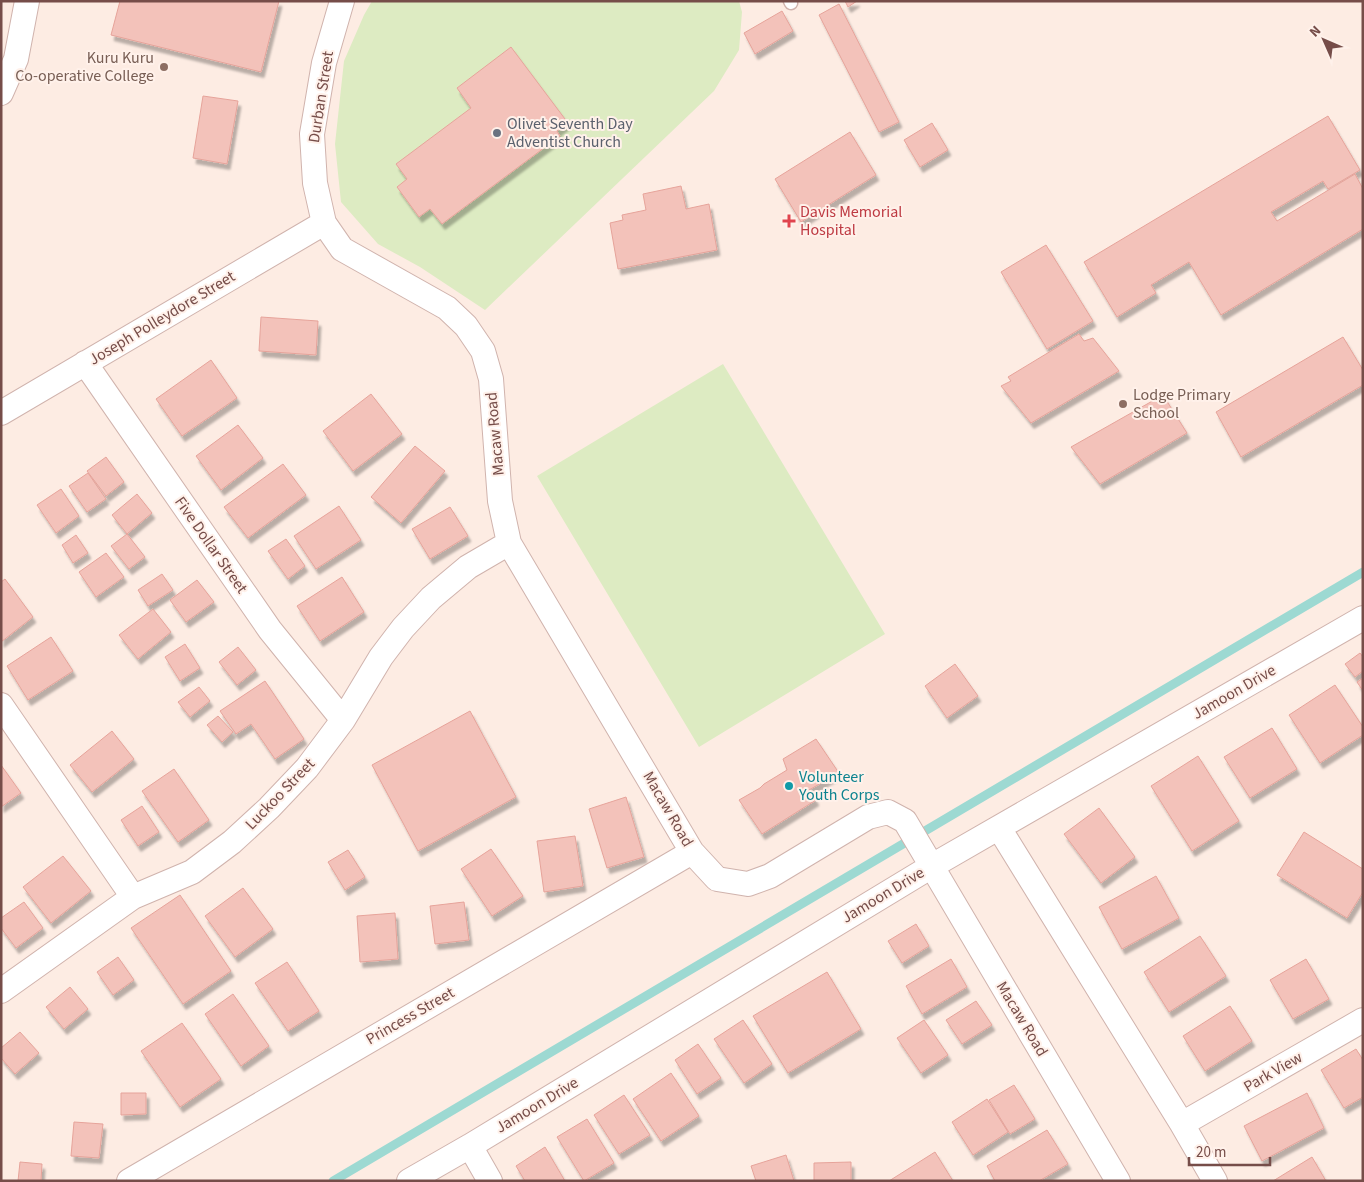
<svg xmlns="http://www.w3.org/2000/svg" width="1364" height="1182" viewBox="0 0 1364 1182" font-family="'Source Sans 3',sans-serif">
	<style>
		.green { fill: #ddebc2 }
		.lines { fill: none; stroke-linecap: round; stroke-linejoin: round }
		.stream { stroke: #9dd9d2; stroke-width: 9 }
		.building { fill: #f3c2ba; stroke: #e6a39a; filter: url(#shadow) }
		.lane-casing { stroke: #d0b3ad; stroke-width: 15 }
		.street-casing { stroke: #d0b3ad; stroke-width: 26 }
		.lane { stroke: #fff; stroke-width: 12 }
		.street { stroke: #fff; stroke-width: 24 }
		.education-dot { fill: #8d6e63; stroke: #fff1ea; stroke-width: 2 }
		.worship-dot { fill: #6b7280; stroke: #fff1ea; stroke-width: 2 }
		.health-dot { fill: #e0444e; stroke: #fff1ea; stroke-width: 2 }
		.culture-dot { fill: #0f9aa8; stroke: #fff1ea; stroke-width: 2 }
		.labels { text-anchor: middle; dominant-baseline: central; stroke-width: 4; stroke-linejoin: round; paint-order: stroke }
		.education-label { font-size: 16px; fill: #785e54; stroke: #fff1ea; text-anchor: end }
		.street-label { font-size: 16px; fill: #764d49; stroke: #fff1ea }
		.worship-label { font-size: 16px; fill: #5b616d; stroke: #fff1ea; text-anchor: start }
		.health-label { font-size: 16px; fill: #be3a42; stroke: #fff1ea; text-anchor: start }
		.culture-label { font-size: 16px; fill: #0d838f; stroke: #fff1ea; text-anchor: start }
	</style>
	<defs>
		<filter id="shadow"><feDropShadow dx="3" dy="5.5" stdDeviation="1" flood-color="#0004"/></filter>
	</defs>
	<rect width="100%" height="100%" fill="#fdece3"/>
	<path class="green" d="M372,1h367l3,11 -3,38 -25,41 -229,219 -65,-43 -42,-23 -37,-42 -6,-58 9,-83 20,-46z
		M723,364l162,270 -186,113 -162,-271z"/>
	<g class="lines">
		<path class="stream" d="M333,1181l1030,-609"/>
	</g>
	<path class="building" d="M120,1h159l-18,71 -150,-37z
		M845,1h12l-9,6z
		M839,4l60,118 -20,10 -60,-117z
		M782,11l11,20 -38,23 -11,-21z
		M511,47l57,76 -11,8 3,5 -118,88 -12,-15 -11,8 -22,-30 10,-8 -11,-15 75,-56 -14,-20z
		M203,96l35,5 -11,63 -34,-6z
		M1328,116l32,54 -32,19 -5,-8 -52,31 6,9 78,-47 8,15v40l-142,86 -32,-53 -38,23 5,8 -39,24 -33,-55z
		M932,123l16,27 -28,17 -16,-27z
		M850,132l26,43 -75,47 -26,-43z
		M681,186l5,23 23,-5 8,46 -99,19 -8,-46 13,-3 -1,-5 24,-5 -3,-16z
		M1046,245l47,76 -46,28 -46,-77z
		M261,317l57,4 -2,34 -57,-4z
		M1079,334l5,7 9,-3 26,33 -88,52 -30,-37 10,-5 -3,-4z
		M1343,337l20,33v15l-122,72 -25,-45z
		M211,360l26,38 -55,38 -26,-37z
		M371,394l31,40 -49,37 -30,-40z
		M1163,395l24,38 -87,51 -29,-37z
		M238,425l25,33 -42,32 -25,-34z
		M415,446l30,25 -44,52 -30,-26z
		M106,457l18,25 -18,14 -19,-25z
		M283,464l23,31 -58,43 -24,-31z
		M88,473l18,26 -19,13 -18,-26z
		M61,489l18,27 -23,17 -19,-28z
		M137,494l15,19 -25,21 -15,-19z
		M339,506l22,34 -45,29 -22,-33z
		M450,507l18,29 -38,23 -18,-30z
		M127,534l18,23 -16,12 -18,-23z
		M76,535l12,18 -15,10 -11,-18z
		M286,539l19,27 -17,13 -20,-28z
		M106,553l18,24 -28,20 -17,-25z
		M162,574l11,16 -25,16 -10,-16z
		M342,577l22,35 -44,29 -23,-35z
		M5,579l28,38 -32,25v-60z
		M197,580l17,22 -28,20 -16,-22z
		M153,609l18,23 -33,27 -19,-24z
		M51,637l22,34 -45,29 -21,-34z
		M185,644l15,24 -20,13 -15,-24z
		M238,647l18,23 -19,15 -18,-23z
		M1360,653l3,4v14l-8,6 -10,-13z
		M955,664l23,32 -31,22 -22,-32z
		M1363,678v13l-6,-9z
		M265,681l39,58 -29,20 -24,-35 -15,10 -16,-23z
		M1335,685l28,42v8l-43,28 -31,-48z
		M199,687l11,14 -20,16 -12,-15z
		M470,711l46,86 -98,54 -46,-86z
		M218,716l15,16 -11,10 -15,-17z
		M1272,728l25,41 -47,29 -26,-41z
		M112,731l22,28 -42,33 -22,-27z
		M816,739l23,34 -30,17 7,10 -54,34 -23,-34 21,-12 4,-4 23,-14 -4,-11z
		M1198,756l41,65 -47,30 -41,-65z
		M1,765l20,28 -20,14z
		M174,769l35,51 -31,22 -36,-51z
		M626,797l18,60 -37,11 -18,-59z
		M142,806l17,26 -21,14 -17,-26z
		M1099,808l36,49 -34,26 -37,-49z
		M1304,832l59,37v23l-16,26 -70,-43z
		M575,836l8,50 -39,6 -7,-51z
		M491,849l32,47 -31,20 -31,-47z
		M348,850l17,27 -20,13 -17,-28z
		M63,856l28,35 -40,32 -28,-36z
		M1156,876l23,42 -57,31 -23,-42z
		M243,888l30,41 -38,28 -30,-41z
		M180,895l51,76 -48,33 -52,-76z
		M24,902l19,26 -27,20 -15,-20v-10z
		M464,902l5,38 -34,4 -5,-38z
		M395,913l3,46 -38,3 -3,-46z
		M916,924l13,22 -27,17 -14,-22z
		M1200,936l26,40 -57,36 -25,-40z
		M118,957l16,23 -21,15 -16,-23z
		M951,959l16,28 -45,27 -16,-28z
		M1306,959l23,40 -36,20 -23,-39z
		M287,962l32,49 -31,20 -33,-48z
		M827,972l34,57 -73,44 -35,-57z
		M70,987l18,22 -24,20 -18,-22z
		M233,994l36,52 -28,20 -36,-52z
		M976,1001l16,24 -30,19 -16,-24z
		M1230,1006l22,35 -47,30 -22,-35z
		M743,1020l29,44 -28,19 -30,-44z
		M924,1020l24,35 -27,18 -24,-35z
		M182,1023l39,56 -41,28 -39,-56z
		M20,1032l19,21 -24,21 -14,-16v-10z
		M698,1044l23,34 -24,16 -22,-34z
		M1356,1049l7,11v37l-19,11 -23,-38z
		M671,1073l28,43 -38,25 -28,-42z
		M1014,1085l21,34 -25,15 -21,-34z
		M121,1093h25v21l-25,1z
		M1307,1093l17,35 -62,33 -18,-35z
		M624,1095l26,40 -31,19 -25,-39z
		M987,1099l21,33 -35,23 -21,-33z
		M587,1119l27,44 -30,18 -27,-44z
		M74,1122l29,2 -4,34 -28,-2z
		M1047,1130l21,34 -29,17h-44l-8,-15z
		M545,1147l20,34h-40l-9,-15z
		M935,1152l18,29h-64z
		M786,1155l8,26h-38l-5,-15z
		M1312,1157l14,24h-53z
		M20,1162l22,2 -1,17h-23z
		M851,1162v19h-37v-18z"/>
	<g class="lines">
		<g class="lane-casing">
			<path id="lane" d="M790,1l1,2"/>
		</g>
		<g class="street-casing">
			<path id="street" d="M342,1l-18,62 -12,71 3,49 9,40 18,26 105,59 19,18 17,25 8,28 9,122 9,42 183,309 25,27 31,5 22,-8 98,-59 20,-5 17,9 213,360
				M1,93l15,-34 11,-58
				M85,363l185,267 73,90
				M1,413l323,-190
				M1,705l132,192
				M999,828l183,296 33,57
				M1,991l132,-94 59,-25 40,-30 37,-34 38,-40 36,-48 38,-63 22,-29 28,-30 37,-31 41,-24
				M1182,1124l181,-104
				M470,1146l20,35
				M129,1181l563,-329
				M409,1181l61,-35 462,-280 431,-248"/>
		</g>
		<use href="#lane" class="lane"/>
		<use href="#street" class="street"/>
	</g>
	<g class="education-dot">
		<circle cx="164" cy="67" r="5"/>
		<circle cx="1123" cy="404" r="5"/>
	</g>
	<circle class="worship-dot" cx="497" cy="133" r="5"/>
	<path class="health-dot" d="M786.5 213.5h5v5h5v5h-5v5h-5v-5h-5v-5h5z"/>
	<circle class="culture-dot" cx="789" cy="786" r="5"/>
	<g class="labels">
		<g class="education-label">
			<text x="154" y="58">Kuru Kuru<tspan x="154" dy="18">Co-operative College</tspan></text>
			<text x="1133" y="395" text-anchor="start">Lodge Primary<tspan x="1133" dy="18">School</tspan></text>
		</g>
		<g class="street-label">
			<text transform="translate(321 97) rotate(-81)">Durban Street</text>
			<text transform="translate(162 318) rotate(-31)">Joseph Polleydore Street</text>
			<text transform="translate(495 434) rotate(-95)">Macaw Road</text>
			<text transform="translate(211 545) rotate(55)">Five Dollar Street</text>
			<text transform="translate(1234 692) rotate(-30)">Jamoon Drive</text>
			<text transform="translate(280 794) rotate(-46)">Luckoo Street</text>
			<text transform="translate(668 809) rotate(60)">Macaw Road</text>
			<text transform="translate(883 895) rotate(-31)">Jamoon Drive</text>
			<text transform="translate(410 1016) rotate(-30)">Princess Street</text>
			<text transform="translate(1022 1019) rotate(59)">Macaw Road</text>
			<text transform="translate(1273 1072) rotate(-30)">Park View</text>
			<text transform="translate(537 1105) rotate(-31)">Jamoon Drive</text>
		</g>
		<g class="worship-label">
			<text x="507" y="124">Olivet Seventh Day<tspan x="507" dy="18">Adventist Church</tspan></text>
		</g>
		<g class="health-label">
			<text x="800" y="212">Davis Memorial<tspan x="800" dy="18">Hospital</tspan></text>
		</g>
		<g class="culture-label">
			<text x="799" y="777">Volunteer<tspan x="799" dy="18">Youth Corps</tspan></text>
		</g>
	</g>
	<rect width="1364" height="1182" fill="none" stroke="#764d49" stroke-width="5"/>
	<g transform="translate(1324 40) rotate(315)" stroke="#fff1ea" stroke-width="4" paint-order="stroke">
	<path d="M0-4L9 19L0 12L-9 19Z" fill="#764d49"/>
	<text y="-8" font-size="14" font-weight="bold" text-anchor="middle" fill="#764d49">N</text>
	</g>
	<path d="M1189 1157v8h81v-8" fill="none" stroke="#764d49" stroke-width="2.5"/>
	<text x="1196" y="1157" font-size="15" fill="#764d49" stroke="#fff1ea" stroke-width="4" paint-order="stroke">20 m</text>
</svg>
